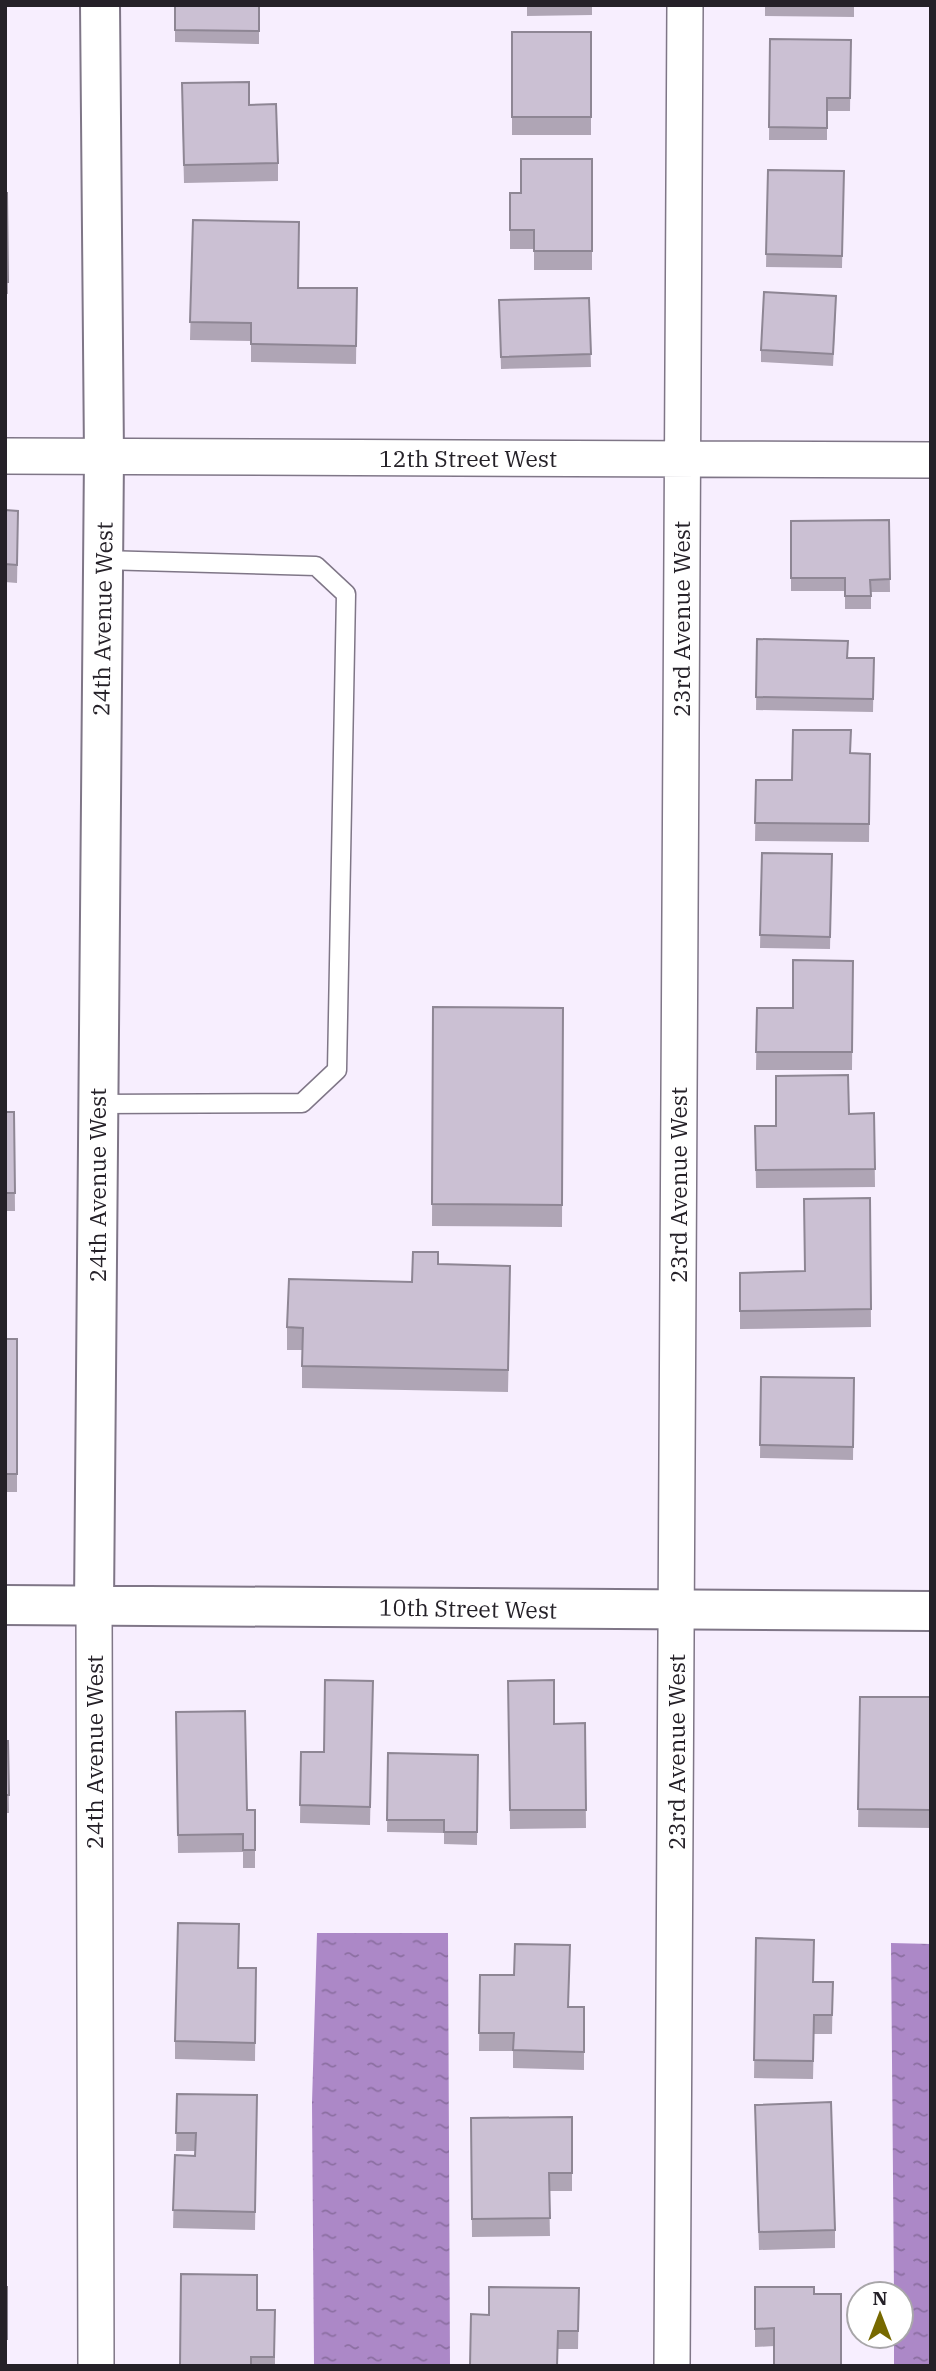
<svg xmlns="http://www.w3.org/2000/svg" width="936" height="2371" viewBox="0 0 936 2371" font-family="'IBM Plex Serif',serif">
	<style>
		.water { fill: url(#water-ripples) }
		.lines { fill: none; stroke-linecap: round; stroke-linejoin: round }
		.service-casing { stroke: #7f7687; stroke-width: 21 }
		.minor-casing { stroke: #7f7687; stroke-width: 38 }
		.tertiary-casing { stroke: #7f7687; stroke-width: 42 }
		.service { stroke: #fff; stroke-width: 18 }
		.minor { stroke: #fff; stroke-width: 35 }
		.tertiary { stroke: #fff; stroke-width: 38 }
		.wall { fill: #afa5b5 }
		.building { fill: #cbc0d3; stroke: #8e8694; stroke-width: 2 }
		.labels { text-anchor: middle; dominant-baseline: central; stroke-width: 7; stroke-linejoin: round; paint-order: stroke }
		.street-label { font-size: 23px; fill: #252128; stroke: #fff }
	</style>
	<defs>
		<pattern id="water-ripples" width="26" height="14" patternUnits="userSpaceOnUse" patternTransform="scale(1.75)"><rect width="26" height="14" fill="#ac88c7"/><path d="M2 4q2-2 4 0t4 0M15 11q2-2 4 0t4 0" fill="none" stroke="#8c6fa2"/></pattern>
	</defs>
	<rect width="100%" height="100%" fill="#f7eefe"/>
	<path class="water" d="M317,1933h131l2,433h-136l-2,-263z
		M891,1943l40,1v422h-37v-30h7v-42h-7z"/>
	<g class="lines">
		<g class="service-casing">
			<path id="service" d="M98,1104l204,-1 35,-33 9,-476 -30,-28 -214,-6"/>
		</g>
		<g class="minor-casing">
			<path id="minor" d="M5,456l926,4
				M94,1605l2,761
				M672,2366l13,-2361"/>
		</g>
		<g class="tertiary-casing">
			<path id="tertiary" d="M5,1605l926,6
				M94,1605l10,-1149 -4,-451"/>
		</g>
		<use href="#service" class="service"/>
		<use href="#minor" class="minor"/>
		<use href="#tertiary" class="tertiary"/>
	</g>
	<path class="wall" d="M175,5h84v39l-84,-2z
		M527,5h65v10l-65,1z
		M765,5h89v12l-89,-1z
		M512,32h79v103h-79z
		M770,39l81,1 -1,71h-23v29h-58z
		M182,102l67,3 29,58v18l-94,2z
		M592,159v111h-58v-21h-24v-56h11z
		M768,170l76,1 -2,97 -76,-1z
		M5,193h2l1,101h-3z
		M193,220l105,68h59l-1,76 -105,-2v-21l-61,-1z
		M589,298l2,69 -90,2 -2,-69z
		M836,308l-3,58 -72,-4v-12z
		M5,510l13,19 -1,54 -12,-1z
		M889,520l1,72h-19v17h-26v-18h-54v-70z
		M757,639l90,19h27l-1,54 -117,-2z
		M851,753l19,1 -1,88 -114,-1 1,-61h36z
		M762,853l70,1 -2,95 -70,-1z
		M853,961l-1,109h-96l1,-62h36z
		M433,1007l130,1 -1,219 -130,-1z
		M5,1112h9l1,99h-10z
		M874,1113l1,74 -119,1 -1,-62h21l73,-12z
		M870,1198l1,129 -131,2v-56l65,-2z
		M438,1264l72,24 -2,104 -206,-4v-38h-15v-23l125,-45z
		M5,1339h12v153h-12z
		M761,1377l93,1 -1,82 -93,-2z
		M373,1681l-3,144 -70,-2 1,-71h23z
		M508,1681l46,43 31,-1 1,105 -76,1z
		M860,1697h71v131l-73,-1z
		M176,1712l71,98h8v58h-12v-16l-65,1z
		M5,1741h3l1,72h-4z
		M388,1753l90,2 -1,90 -33,-1v-11l-57,-1z
		M756,1938l57,44h20l-1,52h-18l-1,45 -59,-1z
		M256,1968l-1,93 -80,-2v-18z
		M480,1975l89,32h15v63l-71,-2v-17h-34z
		M177,2094l80,1 -2,135 -82,-2 2,-73 20,1v-5h-19z
		M572,2117v74h-23l1,45 -78,1 -1,-119z
		M755,2123l80,107v18l-76,2z
		M5,2287h2v71h-2z
		M755,2287l59,7 -40,52 -19,1z
		M579,2288l-1,61h-20l-69,-34z
		M257,2310h18v56h-95z"/>
	<path class="building" d="M175,5h84v26l-84,-1z
		M512,32h79v85h-79z
		M770,39l81,1 -1,58h-23v30l-58,-1z
		M249,82v23l27,-1 2,59 -94,2 -2,-82z
		M521,159h71v92h-58v-21h-24v-37h11z
		M768,170l76,1 -2,85 -76,-2z
		M5,193h2l1,89h-3z
		M193,220l106,2 -1,66h59l-1,58 -105,-2v-21l-61,-1z
		M764,292l72,4 -3,58 -72,-4z
		M589,298l2,56 -90,3 -2,-57z
		M5,510l13,1 -1,54 -12,-1z
		M889,520l1,59 -20,1 1,16h-26v-18h-54v-57z
		M757,639l91,2 -1,17h27l-1,41 -117,-2z
		M793,730h58l-1,23 20,1 -1,70 -114,-1 1,-43h36z
		M762,853l70,1 -2,83 -70,-2z
		M793,960l60,1 -1,91h-96l1,-44h36z
		M433,1007l130,1 -1,197 -130,-1z
		M848,1075l1,39 25,-1 1,56 -119,1 -1,-44h21v-50z
		M5,1112h9l1,81h-10z
		M870,1198l1,111 -131,2v-38l65,-2 -1,-72z
		M413,1252h25v12l72,2 -2,104 -206,-4 1,-38 -16,-1 2,-48 123,3z
		M5,1339h12v135h-12z
		M761,1377l93,1 -1,69 -93,-2z
		M325,1680l48,1 -3,126 -70,-2 1,-53h23z
		M554,1680v44l31,-1 1,87h-76l-2,-129z
		M860,1697h71v113l-73,-1z
		M245,1711l2,99h8v40h-12v-16l-65,1 -2,-123z
		M5,1741h3l1,54h-4z
		M388,1753l90,2 -1,77h-33v-12h-57z
		M178,1923l61,1 -1,44h18l-1,75 -80,-2z
		M756,1938l58,2 -1,42h20l-1,33h-18l-1,46 -59,-1z
		M515,1944l55,1 -2,62h16v45l-71,-2 1,-17h-35l1,-58h34z
		M177,2094l80,1 -2,117 -82,-2 2,-55 20,1 1,-23h-20z
		M831,2102l4,128 -76,2 -4,-127z
		M572,2117v56h-23l1,45 -78,1 -1,-101z
		M181,2274l76,1v35h18l-1,47h-23v9h-71z
		M5,2287h2v52h-2z
		M489,2287l90,1 -1,43h-20l-1,35h-87l1,-52 18,1z
		M755,2287h59v7h27v72h-67v-38l-19,1z"/>
	<g class="labels">
		<g class="street-label">
			<text x="468" y="458">12th Street West</text>
			<text transform="translate(102 619) rotate(-89)">24th Avenue West</text>
			<text transform="translate(681 619) rotate(-90)">23rd Avenue West</text>
			<text transform="translate(97 1185) rotate(-90)">24th Avenue West</text>
			<text transform="translate(678 1185) rotate(-90)">23rd Avenue West</text>
			<text transform="translate(468 1608) rotate(1)">10th Street West</text>
			<text transform="translate(94 1752) rotate(-90)">24th Avenue West</text>
			<text transform="translate(676 1752) rotate(-90)">23rd Avenue West</text>
		</g>
	</g>
	<rect width="936" height="2371" fill="none" stroke="#252128" stroke-width="14"/>
	<g transform="translate(880 2315)"><circle r="33" fill="#ffffff" stroke="#a8a6a9" stroke-width="2"/>
	<path d="M0-5L12 26L0 18L-12 26Z" fill="#776900"/>
	<text y="-10" font-size="19" font-weight="bold" text-anchor="middle" fill="#252128">N</text>
	</g>
</svg>
